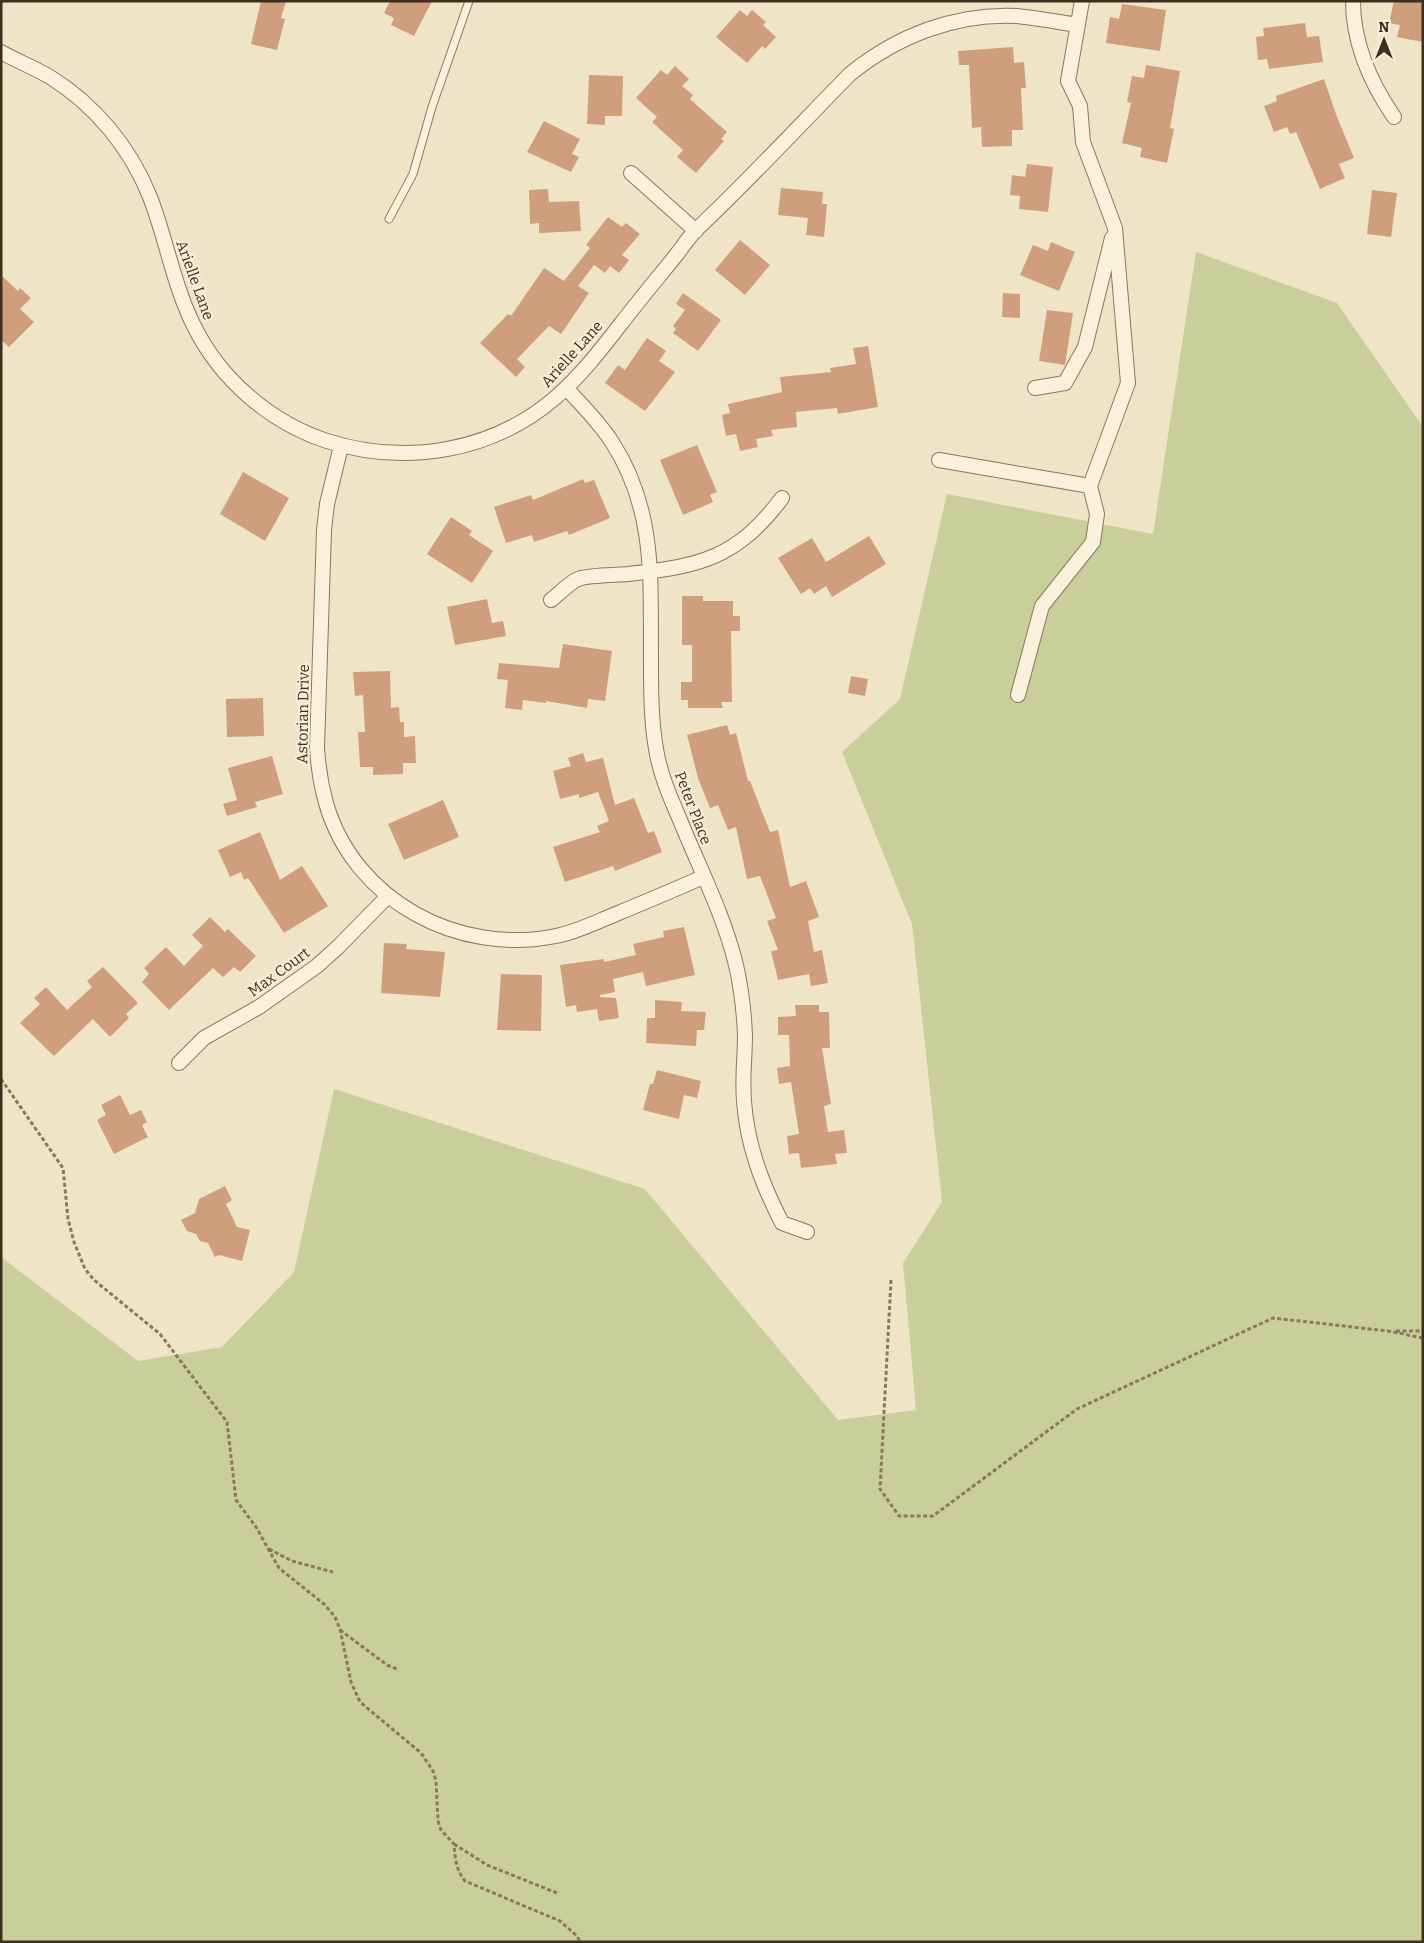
<svg xmlns="http://www.w3.org/2000/svg" width="1424" height="1943" viewBox="0 0 1424 1943" font-family="Bitter,serif">
	<style>
		.green { fill: #c9cf9b }
		.building { fill: #cf9f7d }
		.lines { fill: none; stroke-linecap: round; stroke-linejoin: round }
		.service-casing { stroke: #8d765c; stroke-width: 9 }
		.minor-casing { stroke: #8d765c; stroke-width: 16 }
		.path { stroke: #8d765c; stroke-width: 3; stroke-dasharray: 4 2.5; stroke-linecap: butt }
		.service { stroke: #faf1dc; stroke-width: 7 }
		.minor { stroke: #faf1dc; stroke-width: 14 }
		.labels { text-anchor: middle; dominant-baseline: central; stroke-width: 4.5; stroke-linejoin: round; paint-order: stroke }
		.street-label { font-size: 15px; fill: #3d2e20; stroke: #f7eed8 }
	</style>
	<rect width="100%" height="100%" fill="#f0e4c8"/>
	<path class="green" d="M1196,252l141,51 86,124v1515h-1422v-685l137,104 84,-14 72,-75 40,-183 311,100 193,231 78,-10 -13,-147 39,-61 -30,-278 -70,-172 58,-53 47,-205 206,40z"/>
	<path class="building" d="M261,1h25l-5,17 4,1 -8,31 -26,-6z
		M390,1h42l-18,35 -23,-11 3,-7 -10,-5z
		M1394,1h29v41l-26,-5 3,-12 -11,-2z
		M1122,4l44,6 -6,41 -54,-8 4,-26 9,2z
		M740,10l7,6 5,-6 14,12 -3,3 13,12 -11,12 -3,-3 -15,17 -31,-26z
		M1305,23l2,14 12,-1 4,26 -54,7 -2,-10 -9,1 -2,-23 8,-1 -1,-8z
		M1013,47l1,16 10,-1 2,26h-5l2,42h-11v16l-30,1 -1,-20 -9,1 -3,-63h-10l-1,-14z
		M1146,65l34,6 -10,57 4,1 -7,34 -27,-6 2,-9 -20,-5 9,-40 -4,-1 5,-26 12,2z
		M675,66l14,13 -7,7 11,9 -3,4 37,33 -6,7 3,2 -28,32 -19,-16 6,-7 -31,-28 5,-5 -21,-19 25,-28 6,5z
		M589,75l34,1 -1,40h-17v9l-18,-1z
		M1324,79l13,38 17,41 -15,6 6,14 -25,11 -24,-57 -6,2 -3,-7 -13,5 -10,-26 13,-5 -1,-5z
		M544,121l36,18 -8,15 7,3 -8,15 -44,-20z
		M1027,164l26,3 -5,45 -29,-3 1,-13 -10,-1 2,-20 13,2z
		M781,188l42,4 -1,12h5l-3,33 -18,-2 2,-17 -30,-3z
		M548,189l1,13 30,-1 2,30 -42,2v-10l-9,1 -1,-34z
		M1372,190l25,3 -6,44 -24,-3z
		M608,217l14,10 4,-4 14,11 -18,21 7,5 -10,13 -9,-7 -5,7 -11,-8 -16,21 11,7 -28,41 -12,-8 -32,33 8,8 -9,10 -36,-34 28,-29 3,2 33,-48 20,13 26,-33 -4,-3z
		M740,240l30,25 -25,30 -30,-25z
		M1051,242l24,10 -16,39 -39,-16 13,-30 15,6z
		M1,275l17,16 2,-3 11,10 -11,11 14,13 -25,25 -8,-7z
		M683,293l38,27 -23,31 -25,-18 3,-4 -3,-3 12,-16 -9,-6z
		M1003,293l17,1v24l-18,-1z
		M1047,310l26,3 -8,52 -26,-4z
		M647,338l19,13 -7,10 16,11 -30,39 -40,-28 13,-18 7,5z
		M868,346l10,61 -40,7 -1,-6 -41,4 1,15 -26,3 2,6 -17,3 2,8 -18,4 -4,-17 -10,2 -4,-21 8,-2 -2,-9 54,-12 -2,-15 51,-5 -1,-4 26,-4 -3,-16z
		M697,445l20,47 -7,3 3,7 -30,13 -23,-55z
		M243,472l46,26 -24,43 -45,-27z
		M583,479l2,4 9,-3 16,38 -41,17 -2,-4 -33,11 -2,-7 -26,8 -12,-36 37,-12 2,5z
		M451,517l21,14 -3,4 24,16 -21,32 -45,-29z
		M869,536l17,28 -54,33 -6,-11 -12,8 -4,-6 -9,6 -23,-36 34,-20 14,24z
		M682,596h21v5h30v15h7v15h-9l1,71h-11l2,6h-35v-8h-7v-18h11v-37h-10z
		M487,599l5,24 11,-2 3,15 -51,9 -8,-38z
		M563,644l49,7 -7,50 -17,-2 -1,9 -41,-7v2l-23,-3 -1,10 -17,-2 3,-28 -11,-1 2,-16 60,5z
		M390,671l1,37 8,-1 1,15h4v15l11,-1 1,27h-13v11l-30,1v-8h-13l-2,-35h7l-2,-37 -8,1 -2,-24z
		M851,676l17,3 -3,17 -17,-3z
		M263,698l1,38 -37,1 -1,-38z
		M727,725l3,10 6,-2 12,48h2l20,51 8,-2 12,57 16,-6 13,36 -11,4 6,31 8,-2 6,33 -17,3 -2,-12 -31,6 -7,-29 7,-1 -11,-29 9,-3 -16,-42 -13,3 -11,-52 -8,3 -10,-25 -8,3 -12,-30 -11,-43z
		M583,753l3,9 17,-4 12,47 19,-7 14,35 6,-2 8,21 -47,19 -2,-5 -48,16 -12,-35 47,-15 -3,-6 12,-5 -11,-29 -19,6v-4l-19,5 -7,-28 18,-5 -3,-8z
		M272,756l11,38 -28,8 2,5 -30,9 -4,-12 14,-4 -9,-32z
		M443,800l16,37 -55,23 -16,-36z
		M260,832l20,48 22,-14 26,40 -44,27 -36,-55 -4,2 -3,-8 -11,5 -12,-27z
		M210,917l15,15 3,-3 28,27 -16,16 -6,-5 -11,10 -10,-9 -44,42 -27,-28 7,-8 -5,-6 22,-21 18,19 19,-20 -11,-11z
		M684,927l11,48 -49,11 -3,-14 -30,7 2,13 -15,3v2l16,1 3,20 -20,3 -2,-12 -20,3 -1,-7 -10,2 -6,-42 44,-6v3l32,-7 -3,-11 31,-7 -1,-6z
		M384,943l23,1 -1,5 39,3 -5,45 -59,-4z
		M103,967l35,36 -12,11 3,4 -19,19 -17,-18 -39,37 -34,-33 20,-19 -6,-6 12,-11 21,23 25,-23 -5,-6z
		M501,974l41,1 -1,56 -44,-1z
		M655,1000l27,2 -1,9 25,1 -2,18h-7l-1,16 -50,-3 1,-25h8z
		M795,1005h24v7h10l1,36h-8l9,56 -7,2 4,26 16,-2 3,23 -12,1 2,10 -36,4 -2,-15 -10,1 -2,-18 12,-2 -8,-52 -12,2 -2,-16 13,-2 -1,-31h-11v-18l18,-1z
		M657,1070l44,11 -4,17 -13,-3 -5,24 -36,-9 7,-26h3z
		M120,1095l10,20 11,-5 6,12 -5,3 6,12 -34,17 -17,-34 9,-5 -5,-10z
		M225,1186l7,14 -6,4 11,23 13,3 -8,31 -23,-6 -4,2 -7,-14 -8,-2 -4,-7 -9,-3 -6,-11 14,-7 4,-14z"/>
	<g class="lines">
		<g class="service-casing">
			<path id="service" d="M389,219l24,-45 19,-67 37,-106"/>
		</g>
		<g class="minor-casing">
			<path id="minor" d="M1353,1c0,43 17,81 41,116
				M1,52c16,9 34,16 49,25 45,28 80,70 100,120 16,41 23,86 43,127 26,54 76,98 134,117 78,25 165,11 228,-43 34,-29 60,-68 88,-102 11,-14 23,-28 34,-42 6,-8 12,-17 19,-24 53,-50 103,-104 154,-156 47,-38 105,-61 167,-58 20,2 41,6 61,9
				M631,173l65,58
				M566,388c16,17 33,34 46,54 45,70 38,140 39,219 0,29 0,59 5,88 4,25 14,48 24,71 19,47 44,95 56,145 5,22 8,47 9,70 0,22 -3,44 -1,66 3,44 18,83 38,122l25,9
				M1035,388l30,-5 20,-36 27,-109
				M341,446l-14,58 -3,26 -7,217c1,19 4,38 9,56 28,98 133,153 230,133 21,-4 40,-14 60,-22 29,-12 58,-24 87,-37
				M939,460l151,26
				M551,600c8,-6 18,-17 27,-21 9,-4 38,-4 50,-5 72,-8 108,-15 154,-76
				M1018,695l24,-89 51,-64 4,-28 -7,-28 38,-103 -13,-155 -32,-86 -3,-36 -12,-25 14,-80
				M179,1063l25,-25 55,-31 58,-41 21,-19 50,-51"/>
		</g>
		<path class="path" d="M1,1079l62,89 5,51 6,23 11,27 9,11 66,54 67,88 9,78 20,27 23,41 46,37 10,12 5,12 11,53 9,20 61,51 12,18 3,10 2,40 3,9 13,14c1,14 2,26 11,37l95,40 17,15 3,6
			M891,1280l-11,209 19,27h34l144,-107 196,-91 115,13 35,7
			M1396,1331h27
			M269,1549l23,12 41,11
			M340,1630l47,35 12,5
			M454,1844l33,21 70,28"/>
		<use href="#service" class="service"/>
		<use href="#minor" class="minor"/>
	</g>
	<g class="labels">
		<g class="street-label">
			<text transform="translate(195 280) rotate(70)">Arielle Lane</text>
			<text transform="translate(572 354) rotate(-48)">Arielle Lane</text>
			<text transform="translate(303 714) rotate(-89)">Astorian Drive</text>
			<text transform="translate(693 808) rotate(69)">Peter Place</text>
			<text transform="translate(279 972) rotate(-36)">Max Court</text>
		</g>
	</g>
	<rect width="1424" height="1943" fill="none" stroke="#3d2e20" stroke-width="5"/>
	<g transform="translate(1384 40)" stroke="#f7eed8" stroke-width="4" paint-order="stroke">
	<path d="M0-4L9 19L0 12L-9 19Z" fill="#3d2e20"/>
	<text y="-8" font-size="14" font-weight="bold" text-anchor="middle" fill="#3d2e20">N</text>
	</g>
</svg>
